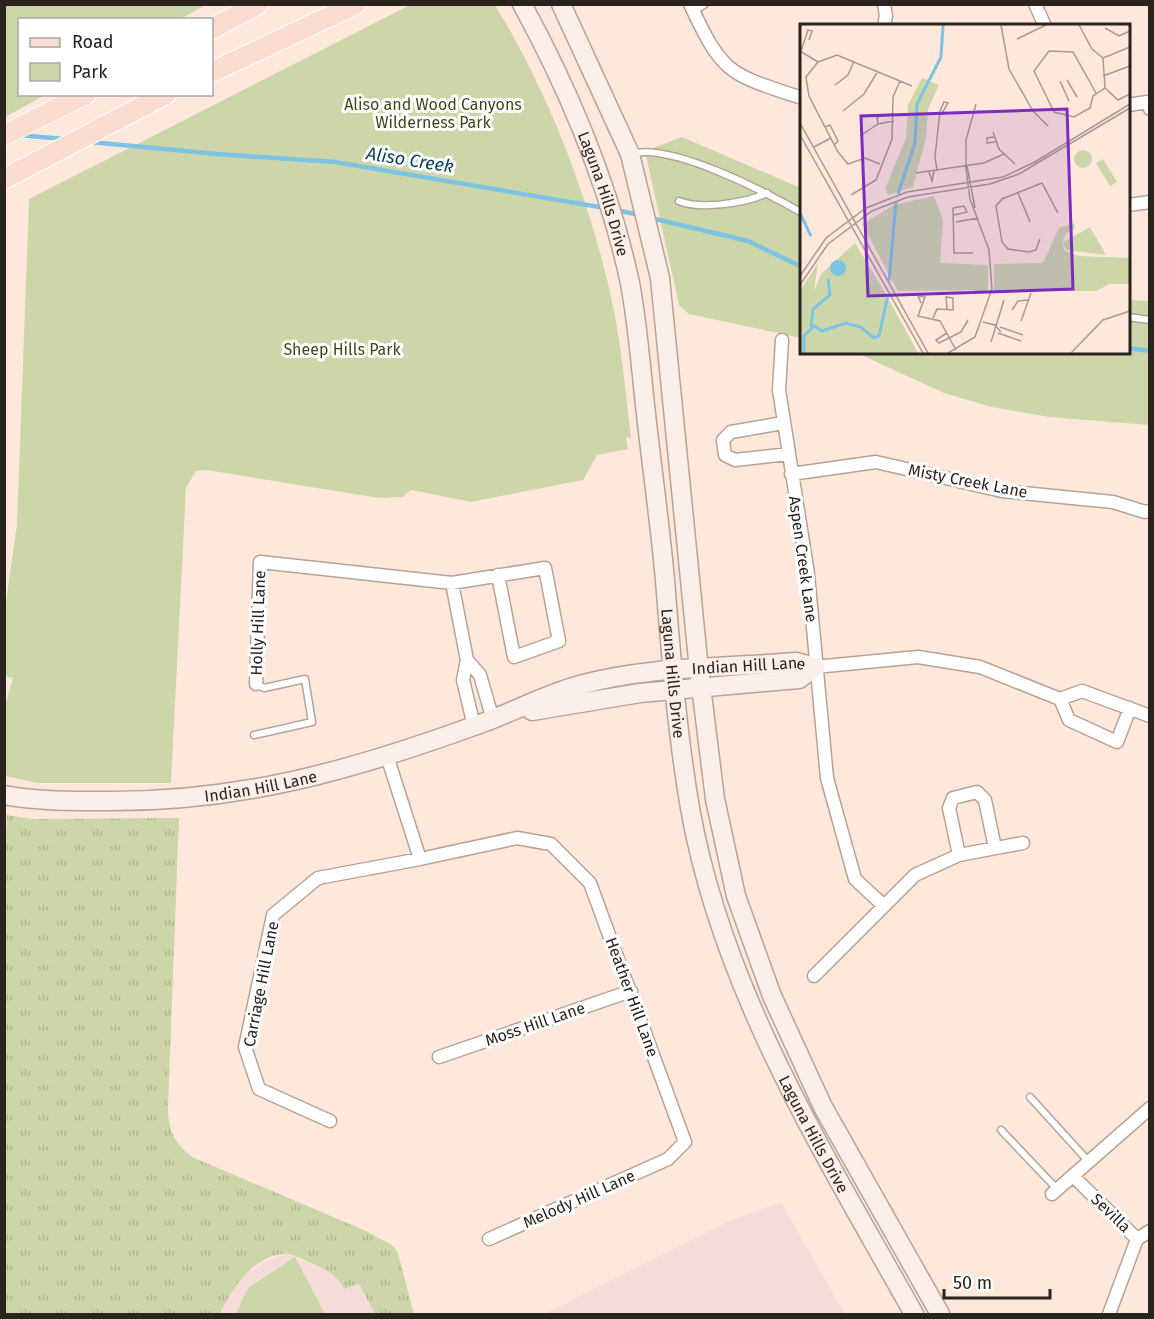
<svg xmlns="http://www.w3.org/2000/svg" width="1154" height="1319" viewBox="0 0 1154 1319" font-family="'Fira Sans',sans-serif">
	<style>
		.education { fill: #f6dcd9 }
		.grass { fill: url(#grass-tufts) }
		.park { fill: #ccd6a9 }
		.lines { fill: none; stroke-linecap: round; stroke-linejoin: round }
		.stream { stroke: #7cc3e4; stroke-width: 4.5 }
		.lane-casing { stroke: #b7a396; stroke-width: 9 }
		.street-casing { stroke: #b7a396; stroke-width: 15 }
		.secondary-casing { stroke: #b7a396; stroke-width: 21 }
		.primary-casing { stroke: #fff; stroke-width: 22 }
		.lane { stroke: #fff; stroke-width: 6 }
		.street { stroke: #fff; stroke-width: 12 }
		.secondary { stroke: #fceee8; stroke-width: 18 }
		.primary { stroke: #fadcd0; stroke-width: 20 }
		.labels { text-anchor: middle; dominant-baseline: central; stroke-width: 6; stroke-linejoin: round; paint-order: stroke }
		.park-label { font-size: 16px; fill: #3f4617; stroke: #fff }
		.street-label { font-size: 16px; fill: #2b231e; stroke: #fff }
		.water-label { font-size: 18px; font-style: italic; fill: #05445b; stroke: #fff }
		.inset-river { fill: none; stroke: #7cc3e4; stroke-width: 3 }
		.inset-road { fill: none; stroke: #aa998f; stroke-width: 1.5 }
		.view { fill: #7b2cbf; fill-opacity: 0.15; stroke: #7b2cbf; stroke-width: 3 }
		.inset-edge { fill: none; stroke: #2b231e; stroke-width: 3 }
	</style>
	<defs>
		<pattern id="grass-tufts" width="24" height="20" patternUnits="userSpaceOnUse" patternTransform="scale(1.5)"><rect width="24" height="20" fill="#ccd6a9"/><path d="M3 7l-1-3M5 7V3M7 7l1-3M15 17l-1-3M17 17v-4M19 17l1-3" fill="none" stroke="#afb791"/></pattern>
	</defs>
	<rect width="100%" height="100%" fill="#fee8db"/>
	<path class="education" d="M781,1202l64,112h-300l184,-93z
		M286,1254l73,30 16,30h-155l12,-24 14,-16 23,-14z"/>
	<path class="grass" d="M7,815l25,4 147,-1 -11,289c0,22 6,36 24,50l174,74 26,14 6,8 16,61h-39l-16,-30 -15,5c-8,-15 -16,-18 -31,-25 -8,-4 -18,-9 -27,-10 -30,-1 -56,36 -66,60h-215l-1,-447z"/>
	<path class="park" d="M5,4h201v1l-26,14 -160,1v74l25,1 -40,22z
		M410,5h85c52,85 91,185 114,283 12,49 16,100 22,150l-5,-1 2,12 -31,6 -14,25 -112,22 -60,-12 -8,7 -24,1 -173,-28 -10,1 -10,17 -15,295h-133l-33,-7v-71l8,-27 -8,-2v-67l12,-85 12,-325z
		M682,137l119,51v150l-112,-24 -10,-9 -34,-154z
		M1129,300l20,1v124l-100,-8 -57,-10 -48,-14 -87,-40 271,-1z
		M295,1257l30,57h-89l12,-26z"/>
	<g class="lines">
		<path class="stream" d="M18,135l46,4
			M90,142l127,12 118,8 270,46
			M616,210l24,5
			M651,218l97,23 54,26
			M1128,348l22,3"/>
		<g class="lane-casing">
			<path id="lane" d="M693,12l12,-8
				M631,154c39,-12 135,38 171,59
				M679,201c21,9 68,2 88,-8
				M1128,317l22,3
				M254,735l58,-13 -7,-43 -41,9 -8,-4
				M1030,1097l60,66
				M1001,1130l57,60"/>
		</g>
		<g class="street-casing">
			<path id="street" d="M690,4c33,71 39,70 112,94
				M1035,4l10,22
				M884,26l2,-10 -2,-12
				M1128,105l19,-3 3,7
				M1128,205l22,-3
				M782,340l-3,50 29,184 19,204 28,101 29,27
				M783,423l-52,9 -8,8 2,15 10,5 53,-6
				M791,474l85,-12 126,29 111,11 32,10 5,-1
				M452,583l15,77 -4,20 11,46
				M467,660l13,15 13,45
				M815,667l103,-10 62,10 80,32 22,-8 68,25
				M256,684l4,-122 192,21 93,-15 14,73 -45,16 -16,-82
				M1060,699l9,21 48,22 13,-34
				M387,756l33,103
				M959,855l-10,-47 4,-10 24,-6 8,8 10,48
				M814,976l101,-101 44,-20 64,-12
				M439,1057l192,-66
				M330,1121l-71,-32 -14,-42 28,-132 45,-37 102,-19 97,-21 34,6 39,39 95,259 -17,17 -179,80
				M1074,1177l63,62
				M1052,1194l98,-86
				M1137,1239l13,-8
				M1109,1314l28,-75"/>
		</g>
		<g class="secondary-casing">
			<g id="secondary">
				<path id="s1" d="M522,4c48,88 87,181 108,279 8,43 11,87 16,131 6,55 14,110 19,166 6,76 12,152 25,228 32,183 135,347 224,506"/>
				<path d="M561,4l69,150 30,124 39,392 16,129 21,97 36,100 51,111 117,207"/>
				<path d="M532,711l108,-18 159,-14 16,-12"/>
				<path id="s2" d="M4,795c32,6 63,6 95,6 137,2 248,-29 375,-75 36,-12 69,-31 106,-41 66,-19 147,-17 216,-23l19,5"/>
			</g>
		</g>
		<g class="primary-casing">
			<path id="primary" d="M212,29l46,-25
				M212,72l144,-68
				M4,135l82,-41
				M4,179l162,-85"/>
		</g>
		<use href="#lane" class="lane"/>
		<use href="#street" class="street"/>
		<use href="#secondary" class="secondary"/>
		<use href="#primary" class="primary"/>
	</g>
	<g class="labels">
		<g class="park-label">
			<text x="433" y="104">Aliso and Wood Canyons<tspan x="433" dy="18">Wilderness Park</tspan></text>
			<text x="342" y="349">Sheep Hills Park</text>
		</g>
		<g class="street-label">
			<text stroke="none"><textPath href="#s1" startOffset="207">Laguna Hills Drive</textPath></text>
			<text transform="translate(968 481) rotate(11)">Misty Creek Lane</text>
			<text transform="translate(803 559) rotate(82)">Aspen Creek Lane</text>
			<text transform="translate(258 623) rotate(-88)">Holly Hill Lane</text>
			<text stroke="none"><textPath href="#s2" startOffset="764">Indian Hill Lane</textPath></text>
			<text stroke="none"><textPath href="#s1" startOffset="693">Laguna Hills Drive</textPath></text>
			<text stroke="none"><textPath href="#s2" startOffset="258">Indian Hill Lane</textPath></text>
			<text transform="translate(261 984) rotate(-79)">Carriage Hill Lane</text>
			<text transform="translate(632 997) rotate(70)">Heather Hill Lane</text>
			<text transform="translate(535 1024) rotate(-19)">Moss Hill Lane</text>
			<text stroke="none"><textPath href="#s1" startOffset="1179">Laguna Hills Drive</textPath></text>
			<text transform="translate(579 1199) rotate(-24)">Melody Hill Lane</text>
			<text transform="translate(1111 1213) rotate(44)">Sevilla</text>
		</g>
		<g class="water-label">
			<text transform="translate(410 160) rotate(9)">Aliso Creek</text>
		</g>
	</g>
	<g transform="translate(800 24)">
		<rect width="330" height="330" fill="#fee8db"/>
		<path d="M274,199l1,6 -9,4 -4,10 3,8 13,5 52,2v26h-21l-12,7h-103v-27l49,-1 16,-35z" fill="#ccd6a9"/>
		<path d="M122,54l17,7 -11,24 -2,30 -13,48 -25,8 -3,-6 21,-51 2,-33zM274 135a9 9 0 1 1 18 0a9 9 0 1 1-18 0ZM303,135l14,23 -7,4 -14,-23zM134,172l9,24 -3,43 48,2v29l-15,-4 -75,1 -36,-67 32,-19zM290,203l16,28 -39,-5 -5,-7zM55,219l29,48 34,62h-118v-62l18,-28 -4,28 7,-17z" fill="#ccd6a9"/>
		<path d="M30 244a8 8 0 1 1 16 0a8 8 0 1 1-16 0Z" fill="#7cc3e4"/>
		<path class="inset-river" d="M98,170l17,-51 2,-39 24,-47 2,-32M0,189l11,23M89,257l7,-79M11,303l2,-18 17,-14 -2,-16M4,329v-17l10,-10 8,5 24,-8 15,4 13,11 5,-2 9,-41"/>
		<path class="inset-road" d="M201,1l8,44 24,42 15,15M279,1l13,24 11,9M305,4l14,8 11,-5M217,15l29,-14M0,27l18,11M1,27l7,-21 4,1 -3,9M303,34l27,-11M303,52l27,-10M267,56l10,17M260,57l9,20M35,61l13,-10 6,-14M305,64l13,12 12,-6M43,87l21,-17 14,-23M254,88l-20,-41 15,-20 24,1 23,41M254,88l20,5 16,-9 3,-12 12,-8 -2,-30M0,99l128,230M78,100l-1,-7 15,-3M25,103l5,-2 8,16 -4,4M193,108l6,17 16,15M0,111l123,218M60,112l18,-12 16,-3M194,113l-7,1v5l8,-1M14,123l17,-9M80,140l-15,-6 -17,6 -10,-12 -29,-56 -3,-19 12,-15 19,-7 75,31M167,142l8,42M137,146l-2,-13 5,-46 4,-9 4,1 -7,12M129,148l3,9 2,-10M116,149l68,-10 20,-9M218,169l12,29M51,171l25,-15 16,-41 1,-42 7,-16M154,191l13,-3 -3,-6 -11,2 1,45h19M156,198l22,-4M240,215l-4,11 -7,2 -21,-3 -6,-7 -6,-36 6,-7 40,-16 16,30M0,252l26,-38 40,-30 41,-16 96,-15 32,-15 95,-58M0,261l28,-41 44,-33 36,-14 82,-13 29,-10 111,-66M121,279l-3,-7 7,1 -7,19 22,5 16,29M212,286l6,-9 10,-1M133,294l4,-9 16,1v-12l-7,-1 1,12M221,297l10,-28M183,298l12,3 6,7M200,303l23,8M147,309l-11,7 3,3 10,-5M198,309l23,8M149,314l12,-6 7,-12M191,318l13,-42M148,329l27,-16 17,-48 -3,-39 -19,-51 -4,-30v-29l10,-36M271,329l32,-33 27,-9"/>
		<path class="view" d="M267,85l6,180 -205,7 -7,-180z"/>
		<rect width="330" height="330" class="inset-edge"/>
	</g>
	<rect width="1154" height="1319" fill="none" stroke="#2b231e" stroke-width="12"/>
	<rect x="18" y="18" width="195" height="78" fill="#ffffff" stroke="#aaa7a5" stroke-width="1.5"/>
	<rect x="30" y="38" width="30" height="9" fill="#fadcd0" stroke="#aaa7a5" stroke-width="1.5"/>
	<text x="72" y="48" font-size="18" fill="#2b231e">Road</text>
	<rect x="30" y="63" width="30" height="18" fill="#ccd6a9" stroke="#aaa7a5" stroke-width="1.5"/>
	<text x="72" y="78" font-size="18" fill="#2b231e">Park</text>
	<path d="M944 1289v9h106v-9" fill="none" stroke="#2b231e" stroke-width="3"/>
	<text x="953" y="1289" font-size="18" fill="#2b231e" stroke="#ffffff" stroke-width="4.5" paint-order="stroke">50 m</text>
</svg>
